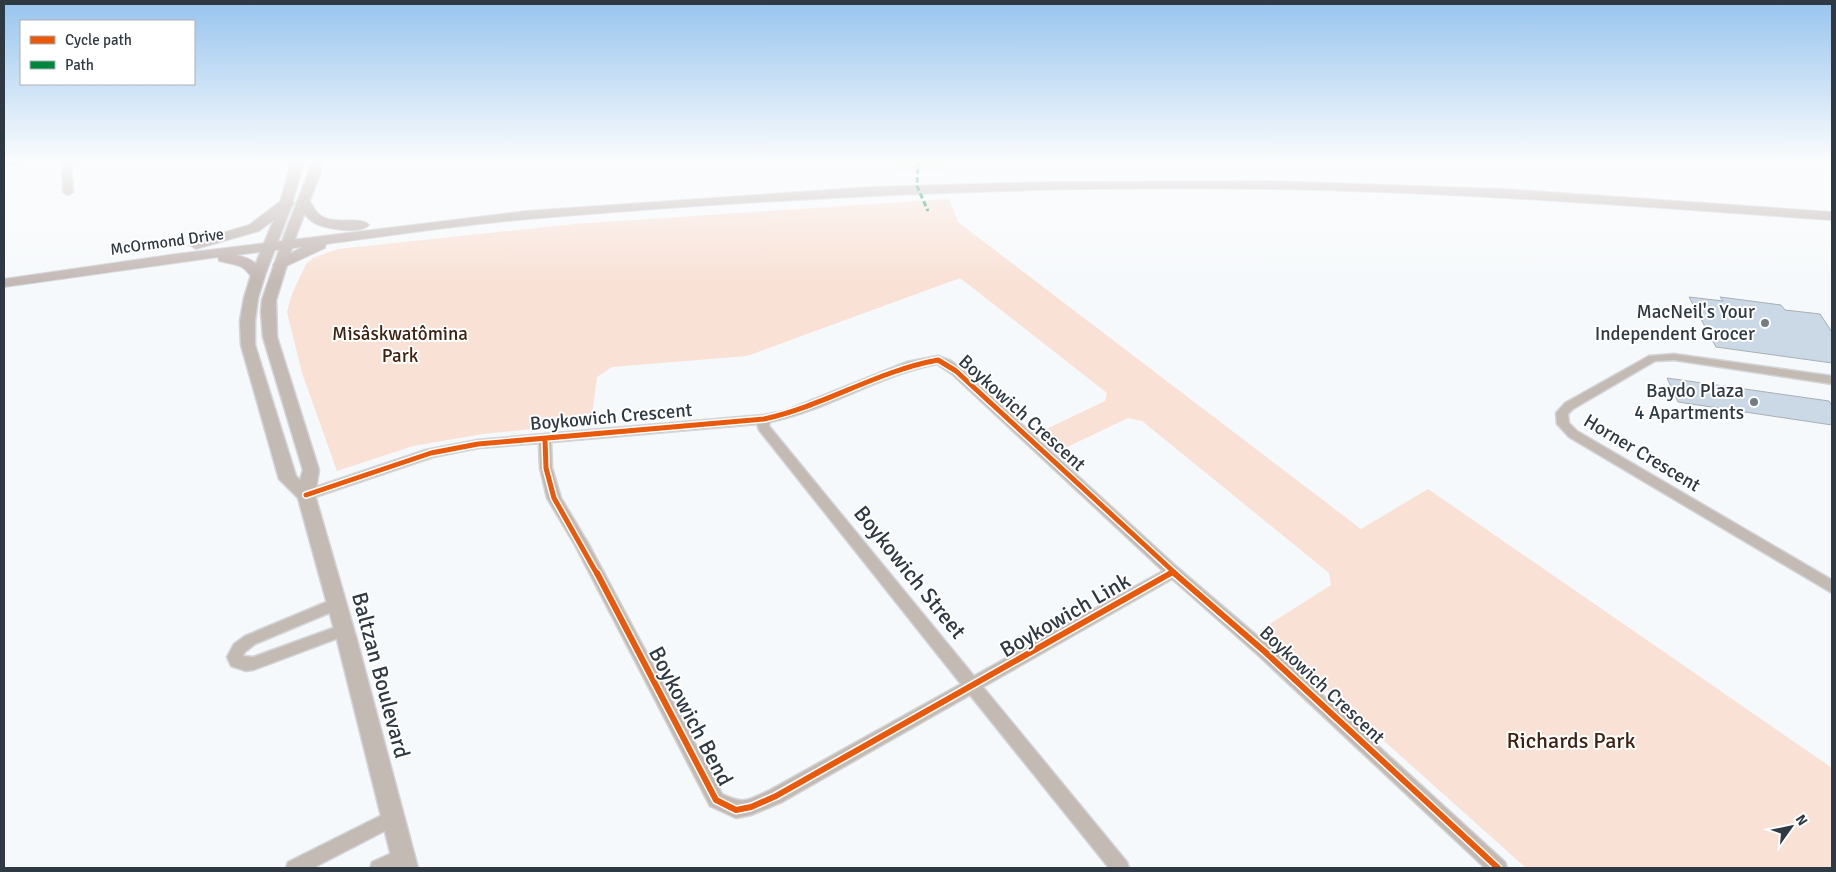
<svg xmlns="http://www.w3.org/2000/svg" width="1836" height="872" viewBox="0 0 1836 872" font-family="Signika,sans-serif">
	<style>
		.green { fill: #f9e1d5 }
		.building { fill: #cad9e5; stroke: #a8afb4 }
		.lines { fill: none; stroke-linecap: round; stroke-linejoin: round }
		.minor-casing { stroke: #d3d6d9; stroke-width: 3 }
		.tertiary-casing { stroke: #d3d6d9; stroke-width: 3 }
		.secondary-casing { stroke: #d3d6d9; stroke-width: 2 }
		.minor { fill: #c4bab4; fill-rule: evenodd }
		.tertiary { fill: #c4bab4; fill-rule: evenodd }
		.secondary { fill: #c3b8b4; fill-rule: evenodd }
		.quiet { stroke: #00873e; stroke-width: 3; stroke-dasharray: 5.5 3; stroke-linecap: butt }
		.cycleway-far1-casing { stroke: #fff; stroke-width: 8 }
		.cycleway-casing { stroke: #fff; stroke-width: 9 }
		.cycleway-far1 { stroke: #e8590c; stroke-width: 5 }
		.cycleway { stroke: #e8590c; stroke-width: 6 }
		.poi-dot { fill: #747c83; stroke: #fff; stroke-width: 2 }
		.labels { text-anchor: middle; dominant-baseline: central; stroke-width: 4; stroke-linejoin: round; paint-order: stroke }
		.far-street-label { font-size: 16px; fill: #2e3943; stroke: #fff }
		.poi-label { font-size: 19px; fill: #2e3943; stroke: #fff; text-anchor: end }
		.park-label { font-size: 19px; fill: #41210f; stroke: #fff }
		.street-label { font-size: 19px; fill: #2e3943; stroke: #fff }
		.near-street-label { font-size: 22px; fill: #2e3943; stroke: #fff }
		.near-park-label { font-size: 22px; fill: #41210f; stroke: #fff }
	</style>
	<rect width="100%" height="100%" fill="#f6f9fb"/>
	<path class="green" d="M893,160h49l5,10 -49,2z
		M949,199l9,23 403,307 67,-40 404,279v100h-306l-266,-238 71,-45 -2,-12 -187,-152 -14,-3 -67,32 -21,-18 65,-31 2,-8 -147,-115 -213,78 -135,11 -15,10 -6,46 -108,11 -70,12 -76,25 -35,-98 -15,-61 5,-18 14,-30 7,-6 25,-9 236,-25z"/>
	<path class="building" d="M1689,297l34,4 -3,-4 61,8 4,5 35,4 12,18v31l-116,-16z
		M1667,378l162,23 3,5v19l-154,-23z"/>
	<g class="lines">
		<g class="minor-casing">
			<path id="minor" d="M8,160h17l-21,7v-6z
				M63,160h8l2,32 -5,3 -5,-3z
				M1674,354l158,22v8l-158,-24 -19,1 -82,48 -5,5 1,9 8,8 255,149v13l-263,-156 -12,-13 -1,-11 9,-10 84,-47z
				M938,356l13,5 9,7 218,200 91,78 236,216 2,6h-22l-226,-212 -87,-77 -189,108 144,175 2,6h-20l-139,-173 -188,107 -31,13 -15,3 -26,-12 -135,-261 -28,-47 -7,-30 -1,-25 -61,5 -45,9 -127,43 -5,-2 -2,-3 2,-3 125,-42 52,-10 286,-25 21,-4 122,-49zM937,364l15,10 211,197 -189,105 -205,-250 1,-4c58,-12 109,-47 167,-58zM757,424l2,6 202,254 -191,106c-22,10 -25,15 -48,4l-134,-251 -27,-45 -9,-30 -1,-26z
				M336,598l5,2 2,4 -2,4 -86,36 -10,8 -2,4 10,1 91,-33 5,2 3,4 -3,4 -96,36 -7,1 -15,-5 -4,-9 7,-13 11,-8z
				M392,810l6,2 3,6 -3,6 -85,44h-27l2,-6z
				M403,848l6,3 3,6 -3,6 -10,5h-29l2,-6z"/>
		</g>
		<g class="tertiary-casing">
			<path id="tertiary" d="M292,160h12l-13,47 -26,68 -7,23 -3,23v24l41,131 4,4 3,-10 -40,-133 -2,-25 1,-12 23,-67 23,-59 3,-14h12l-3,14 -23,59 -21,67 1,37 42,133 -4,25 42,145 61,228h-24l-57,-228 -39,-142 -19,-19 -38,-134 -1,-24 4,-23 7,-23 28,-68z"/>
		</g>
		<g class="secondary-casing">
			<path id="secondary" d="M1272,181l233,8 327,23v8c-186,-13 -373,-28 -560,-31 -248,-4 -496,9 -743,30 -68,6 -135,16 -203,25l-1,4 -45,21 -5,-1 -2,-3 2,-3 27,-15 -66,8c15,3 22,8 29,21l-2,3h-10c-12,-17 -16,-13 -34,-18l-1,-4 -214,30v-8l172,-25 350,-43 345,-24 176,-5z
				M304,198l5,1c3,6 6,12 11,16 14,11 40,0 49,10 -8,10 -48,4 -58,-4 -6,-5 -10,-12 -14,-19z
				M287,199l7,4 -2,3 -33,25 -63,18 -7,-4 2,-3 58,-17 33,-25z"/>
		</g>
		<use href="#minor" class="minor"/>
		<use href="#tertiary" class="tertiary"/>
		<use href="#secondary" class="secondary"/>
		<path class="quiet" d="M918,160l-1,26 11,25"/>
		<g class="cycleway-far1-casing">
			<path id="cycleway-far1" d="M545,439l1,29 8,30 43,76
				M306,495l125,-42 47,-9 286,-25c60,-13 113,-48 174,-59l18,11 220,203
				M1169,574l4,-2"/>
		</g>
		<g class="cycleway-casing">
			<path id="cycleway" d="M597,573l119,227 20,10 15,-3 25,-11 395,-223
				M1174,573l90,78 234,217"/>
		</g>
		<use href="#cycleway-far1" class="cycleway-far1"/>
		<use href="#cycleway" class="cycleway"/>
	</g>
	<linearGradient id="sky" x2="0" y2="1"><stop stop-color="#97c4ee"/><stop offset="0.57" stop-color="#fbfcfd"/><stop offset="1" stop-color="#fbfcfd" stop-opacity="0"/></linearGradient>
	<rect width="1836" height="283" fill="url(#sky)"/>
	<g class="poi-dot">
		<circle cx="1765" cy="323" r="5"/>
		<circle cx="1754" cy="402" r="5"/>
	</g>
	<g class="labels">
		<g class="far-street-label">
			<text transform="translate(167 242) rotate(-8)">McOrmond Drive</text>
		</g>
		<g class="poi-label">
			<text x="1755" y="312">MacNeil's Your<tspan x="1755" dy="22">Independent Grocer</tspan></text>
			<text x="1744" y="391">Baydo Plaza<tspan x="1744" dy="22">4 Apartments</tspan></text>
		</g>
		<g class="park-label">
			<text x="400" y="334">Misâskwatômina<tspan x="400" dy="22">Park</tspan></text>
		</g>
		<g class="street-label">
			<text transform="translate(1022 413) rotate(42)">Boykowich Crescent</text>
			<text transform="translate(611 417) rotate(-5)">Boykowich Crescent</text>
			<text transform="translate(1642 453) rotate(31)">Horner Crescent</text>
			<text transform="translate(1322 685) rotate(43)">Boykowich Crescent</text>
		</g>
		<g class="near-street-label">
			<text transform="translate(910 572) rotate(51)">Boykowich Street</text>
			<text transform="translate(1065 615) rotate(-30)">Boykowich Link</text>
			<text transform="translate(381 675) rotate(75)">Baltzan Boulevard</text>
			<text transform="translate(691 716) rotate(62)">Boykowich Bend</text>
		</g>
		<g class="near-park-label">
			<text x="1571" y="740">Richards Park</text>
		</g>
	</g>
	<rect width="1836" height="872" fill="none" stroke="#2e3943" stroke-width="10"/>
	<rect x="20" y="20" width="175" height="65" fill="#ffffff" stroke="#abb0b4"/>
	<rect x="30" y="36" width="25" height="8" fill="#e8590c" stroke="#abb0b4"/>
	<text x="65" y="45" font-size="15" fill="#2e3943">Cycle path</text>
	<rect x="30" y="61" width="25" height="8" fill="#00873e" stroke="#abb0b4"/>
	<text x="65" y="70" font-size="15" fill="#2e3943">Path</text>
	<g transform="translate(1791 827) rotate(57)" stroke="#ffffff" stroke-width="4" paint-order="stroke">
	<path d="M0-4L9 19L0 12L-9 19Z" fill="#2e3943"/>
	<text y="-8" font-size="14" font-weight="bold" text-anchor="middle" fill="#2e3943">N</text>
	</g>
</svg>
